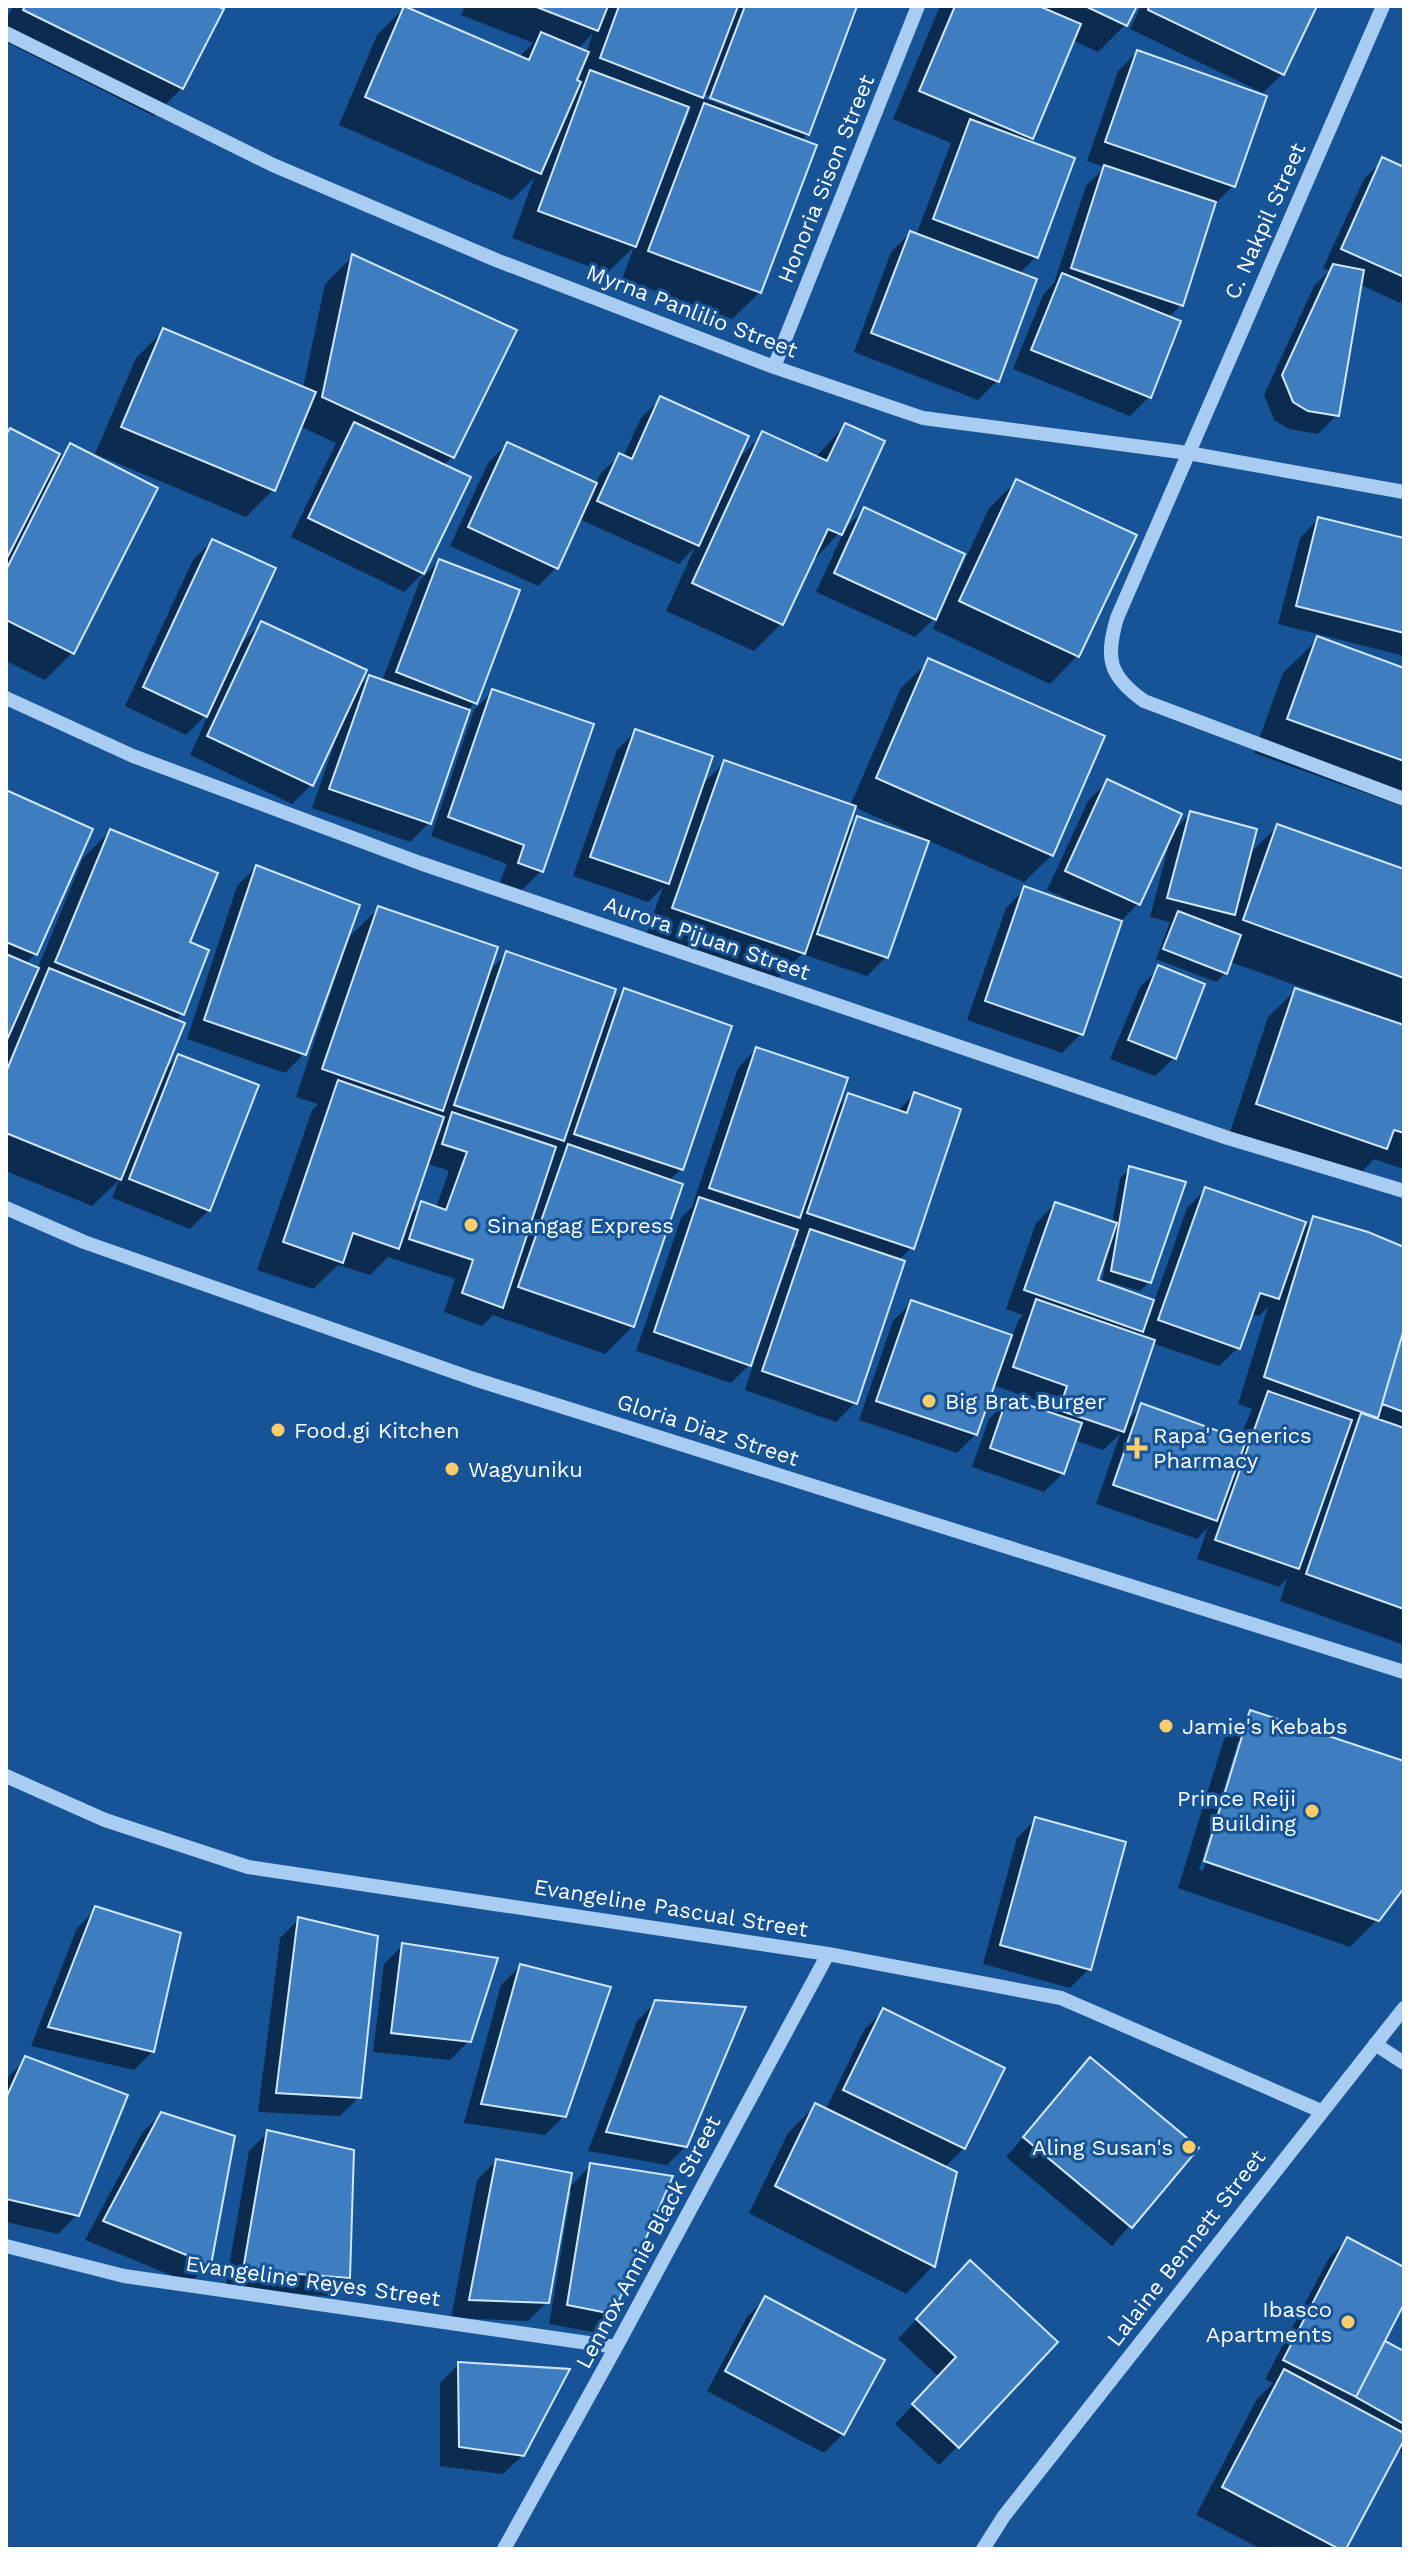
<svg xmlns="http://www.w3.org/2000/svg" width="1410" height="2555" viewBox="0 0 1410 2555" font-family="'Work Sans',sans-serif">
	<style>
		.shadow { fill: #0007; fill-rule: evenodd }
		.building { fill: #3e7dbf; stroke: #d0e6fc; stroke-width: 2 }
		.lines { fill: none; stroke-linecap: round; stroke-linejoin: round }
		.minor { stroke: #a8ccf2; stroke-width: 14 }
		.poi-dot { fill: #ffce69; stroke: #165497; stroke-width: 3 }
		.labels { text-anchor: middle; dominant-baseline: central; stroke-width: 6; stroke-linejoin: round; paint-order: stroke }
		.street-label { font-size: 22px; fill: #fff; stroke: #165497 }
		.poi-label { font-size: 22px; fill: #fff; stroke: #165497; text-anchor: start }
	</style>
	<rect width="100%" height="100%" fill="#165497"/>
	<path class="shadow" d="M13,6h200l-31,82 -28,28 -148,-74v-22z
		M465,6h390l-47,128 -8,7 -40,151 -28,27 -110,-40 12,-32 -27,26 -95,-35 22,-60 -22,22 -173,-75 38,-90 27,-27 114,50 15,-15 -72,-28zM593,33l-7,20 -9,-3zM702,93l94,35v4l-96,-35zM691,107l-6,17 -8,8 7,-18z
		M940,6h194l-9,19 -27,27 -26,-12 -41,98 -4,4 9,115 -17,17 -22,107 -19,19 -124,-48 37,-100 19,-19 6,2 35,-92 -58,-24z
		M1141,6h175l-34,68 -19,19 -133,-64z
		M1137,52l96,134 -19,19 -33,100 -13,13 -19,79 -19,19 -117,-47 30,-74 11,-12 32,-97 19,-19 -18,-6 31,-90z
		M1383,160l21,9v130l-4,4 -41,-19 -22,131 -19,19 -29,-5 -15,-9 -10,-25 50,-109 15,-15 -6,-3 41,-89z
		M352,257l101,199 -10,10 -20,107 -19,19 -113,-55 45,-94 -37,-17 -26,64 -27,27 -151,-63 41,-96 28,-28 139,58 22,-104z
		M660,399l77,61 26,-26 52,24 30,-33 -5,107 -27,29 -32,63 -27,27 -88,-40 29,-64 -16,17 -100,-45 -22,48 -19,19 -88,-40 38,-83 19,-19 89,41 4,-11 19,-18 4,1 18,-39z
		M10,430l50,26 10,-10 85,43 -83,164 -27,27 -39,-19v-226z
		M1017,481l117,55 -57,120 -27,28 -117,-55 6,-15 -24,23 -99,-45 29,-63 19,-20 96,62 29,-63z
		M1318,519l86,21v116l-126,-32 22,-86z
		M212,541l26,106 24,-24 94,67 13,-13 13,4 38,-101 19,-19 36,141 -6,7 -40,114 -19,19 -98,-34 23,-66 -3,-1 -21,44 -19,19 -102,-49 20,-44 -24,24 -61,-29 68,-146z
		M1318,639l86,31v137l-150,-54 29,-80z
		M929,661l123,194 -28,27 -97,-42 -41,117 -19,19 -65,-22 -26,26 -130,-45 17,-48 -15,15 -75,-26 44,-126 19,-19 65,55 23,-23 126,43 51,-118zM854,807l71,32 -1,3 -66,-24 -12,12z
		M493,691l48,180 -19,19 -22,-8 7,-18 -76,-28 43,-126z
		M1107,782l65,50 18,-18 58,41 30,-29 126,45v298l-30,-10 -16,17 -128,-44 38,-115 28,-27 66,23 1,-4 -133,-47 -4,10 -10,10 -60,-23 14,-37 -20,-5 19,-73 -3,-1 -28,61 -19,19 -38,111 -19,19 -95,-33 39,-112 19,-19 53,18 1,-2 -32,-15 41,-89z
		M6,792l29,162 -10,10 12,6 46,-112 27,-27 78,113 -6,69 -7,8 -12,51 15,-16 31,154 -19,19 -78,-31 7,-18 -27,26 -86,-35z
		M256,867l48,187 -19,19 -98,-34 50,-153z
		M379,908l108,65 20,-20 101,54 16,-16 105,36 -48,142 -12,12 -36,145 -28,28 -112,-39 -11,11 -38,-14 11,-33 -67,-22 -18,18 -32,-10 -25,24 -56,-19 55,-160 6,-6 -22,-7 53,-160zM426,1163l23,8 -13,37 -14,-5 -15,15z
		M1159,968l15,90 -19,18 -45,-17 30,-72z
		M756,1049l79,60 14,-13 48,16 17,-18 -2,153 -14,14 -43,142 -19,19 -91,-32 10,-31 -24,24 -95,-32 45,-133 11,-11 46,-139zM791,1243l6,2 -10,10z
		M1130,1168l19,114 -9,9 -31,-9 -1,3 46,17 33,-94 19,-19 95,43 13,-14 90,31v396l-124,-44 7,-22 -8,8 -82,-28 11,-32 -11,12 -101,-35 24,-70 -17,16 -29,-10 -11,33 -19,19 -72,-25 17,-48 19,-19 38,13 3,-8 -56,-20 -17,49 -19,19 -98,-33 34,-99 19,-19 100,35 6,-16 5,-6 -17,-6 30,-86 19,-19 57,20 8,-46zM1105,1252l2,1 -5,30 -7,-2zM1268,1307l-30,97 14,5 -13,31 -97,-34 -17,17 27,-80 67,23 19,-18 12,-34 9,2z
		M1251,1712l153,51v122l-27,35 -27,27 -172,-59 46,-149zM1238,1742h4l-39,129 -4,-1z
		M1036,1819l53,150 -19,19 -87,-24 34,-126z
		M96,1909l57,142 -19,19 -103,-24 46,-118z
		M299,1919l60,178 -19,19 -82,-4 22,-174z
		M403,1945l66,96 -19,19 -77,-8 11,-88z
		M520,1966l45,149 -20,20 -81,-12 37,-138z
		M656,2002l30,144 -19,19 -79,-14 49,-130z
		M883,2011l81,137 -20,20 11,6 -22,92 -27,28 -157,-81 39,-80 27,-27 10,5 39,-81z
		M26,2059l51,156 -19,19 -52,-12v-143z
		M1090,2060l107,88 -85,98 -106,-89z
		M161,2114l72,24 -24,126 -19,19 -105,-43 57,-107z
		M268,2132l80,145 -19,19 -104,-7 24,-138z
		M496,2161l72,28 23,-24 21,148 -19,19 -44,-8 22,-132h-4l-20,110 -19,19 -77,-3 26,-138z
		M1348,2239l56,30v31l-22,42 22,11v100l-7,-4 -53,100h-83l-65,-34 61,-116 16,-16 -8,-4 64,-121z
		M970,2263l-12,183 -19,19 -44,-41 44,-47 -41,-38z
		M766,2298l77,136 -19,19 -117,-62 40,-74z
		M459,2364l64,91 -20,19 -63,-8v-83z"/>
	<path class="building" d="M25,6h192l7,3 -41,80 -160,-79z
		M404,6l125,54 12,-28 48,20 -12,28 4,2 -40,92 -176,-77z
		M534,6h74l-10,25z
		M619,6h119l-35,92 -103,-40z
		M745,6h112l-48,129 -99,-37z
		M955,6h84l42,18 -48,115 -114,-48z
		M1085,6h52l-10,20z
		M1149,6h168l-33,69 -136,-65z
		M1137,50l130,46 -32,91 -130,-45z
		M590,70l99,37 -53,140 -98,-36z
		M704,103l113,42 -56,148 -113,-42z
		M970,119l105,39 -37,100 -105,-39z
		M1382,157l22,10v110l-63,-28z
		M1104,165l112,37 -33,104 -112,-38z
		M910,231l127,48 -38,103 -128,-49z
		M352,254l165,76 -63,128 -132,-61z
		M1333,264l31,6 -25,146 -31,-5 -15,-9 -11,-27z
		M1062,273l119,48 -30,77 -120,-48z
		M163,328l153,64 -41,99 -154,-64z
		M660,396l89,40 -50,110 -102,-45 22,-48 13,6z
		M354,422l117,55 -47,97 -116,-56z
		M845,423l40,18 -43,94 -14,-6 -45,96 -91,-42 70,-152 65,30z
		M10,428l50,26 -54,106v-125z
		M507,442l90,41 -39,86 -90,-42z
		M70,443l88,45 -84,166 -68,-34v-50z
		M1016,479l121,56 -58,122 -120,-56z
		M864,507l101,47 -29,66 -102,-47z
		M1318,517l86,21v95l-108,-27z
		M212,539l64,29 -69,149 -64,-30z
		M439,559l81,31 -43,114 -81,-32z
		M261,621l106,49 -54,116 -106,-50z
		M1317,636l87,32v93l-117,-42z
		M928,658l177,78 -52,120 -177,-78z
		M369,675l101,35 -39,114 -102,-35z
		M492,689l102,35 -51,148 -25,-9 6,-18 -76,-28z
		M635,729l78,27 -44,128 -79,-27z
		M724,760l132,46 -51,148 -133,-46z
		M1107,779l75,35 -42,91 -75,-34z
		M6,790l87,39 -56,126 -31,-13z
		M1190,811l67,18 -22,86 -68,-17z
		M857,816l72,25 -41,117 -71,-24z
		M1277,824l127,45v109l-161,-58z
		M110,829l108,44 -28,69 19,8 -25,65 -129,-53z
		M256,865l104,40 -54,150 -102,-35z
		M1024,886l98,35 -39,114 -98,-34z
		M378,906l120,41 -55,164 -121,-42z
		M1178,911l63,24 -14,39 -64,-25z
		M506,951l110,38 -52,152 -110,-36z
		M6,954l33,14 -33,74z
		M1158,965l47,19 -29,75 -48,-19z
		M49,968l136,55 -64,157 -115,-47v-61z
		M624,988l108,38 -49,144 -109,-36z
		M1295,988l109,37v108l-10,-3 -7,19 -131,-45z
		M756,1047l92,31 -48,140 -91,-30z
		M178,1054l81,31 -49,126 -81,-32z
		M338,1080l106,37 -45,132 -46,-16 -10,30 -60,-21z
		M914,1092l47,17 -47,140 -107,-36 41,-120 59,20z
		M452,1112l104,35 -53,161 -41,-15 11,-33 -64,-21 12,-38 25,9 21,-58 -25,-8z
		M568,1144l115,40 -49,143 -116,-40z
		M1129,1166l57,16 -35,101 -40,-12z
		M1205,1187l101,35 -27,77 -19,-6 -20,56 -82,-29z
		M699,1197l99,33 -47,136 -97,-34z
		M1055,1202l62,21 -19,57 56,20 -11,32 -119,-42z
		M1313,1216l55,16 36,15v82l-26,89 -114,-41z
		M810,1229l95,32 -48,143 -95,-33z
		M1036,1299l119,41 -31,92 -65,-22 8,-24 -54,-19z
		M911,1300l101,35 -35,100 -101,-34z
		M1404,1329v83l-22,-8z
		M1268,1391l84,29 -53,149 -84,-29z
		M1007,1398l75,25 -18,51 -74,-26z
		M1141,1403l105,38 -29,80 -104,-36z
		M1361,1413l43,15v181l-98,-35z
		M1250,1710l154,51v127l-25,33 -175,-60z
		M1035,1817l91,25 -35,128 -91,-25z
		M95,1906l86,27 -27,119 -106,-25z
		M298,1917l80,19 -17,162 -85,-5z
		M402,1943l96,15 -27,84 -80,-9z
		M520,1964l91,23 -45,130 -85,-13z
		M655,2000l91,7 -59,140 -81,-15z
		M883,2008l122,60 -40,81 -122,-59z
		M25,2056l103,39 -49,121 -73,-17v-101z
		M1090,2057l109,91 -67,80 -109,-91z
		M815,2103l142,69 -22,95 -160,-81z
		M161,2112l74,24 -24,129 -108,-44z
		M267,2130l87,20 -4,128 -107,-8z
		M496,2159l76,14 -23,130 -80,-3z
		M590,2163l83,13 -60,138 -46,-9z
		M1347,2237l57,30v37l-48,93 -73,-37z
		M970,2260l88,82 -99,106 -47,-44 44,-47 -40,-38z
		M765,2296l120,64 -41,75 -119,-64z
		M1385,2341l19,10v73l-48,-27z
		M458,2362l112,7 -46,87 -65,-9z
		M1284,2369l120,64v7l-58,109h-7l-117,-62z"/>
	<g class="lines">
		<path class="minor" d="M1383,6l-266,612c-12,41 -8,58 27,83l260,98
			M6,33l267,132 223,95 278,107 149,51 265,35 216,39
			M774,367l144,-361
			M6,698l127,58 287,107 808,275 176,53
			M6,1208l78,34 390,137 930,293
			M6,1776l99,44 143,47 580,87 233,44 260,113
			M1375,2044l29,19
			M6,2246l118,30 492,71
			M504,2549l112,-202 212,-393
			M983,2549l21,-33 400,-508"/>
	</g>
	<g class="poi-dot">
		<circle cx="471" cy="1225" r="8"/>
		<circle cx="929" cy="1401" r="8"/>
		<circle cx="278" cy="1430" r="8"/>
		<path d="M1133 1436h8v8h8v8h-8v8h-8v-8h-8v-8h8z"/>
		<circle cx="452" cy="1469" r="8"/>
		<circle cx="1166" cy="1726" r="8"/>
		<circle cx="1312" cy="1811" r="8"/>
		<circle cx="1189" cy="2147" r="8"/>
		<circle cx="1348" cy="2322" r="8"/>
	</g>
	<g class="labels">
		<g class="street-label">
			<text transform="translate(826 179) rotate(-68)">Honoria Sison Street</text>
			<text transform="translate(1265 221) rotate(-66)">C. Nakpil Street</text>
			<text transform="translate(692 311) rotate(21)">Myrna Panlilio Street</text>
			<text transform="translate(707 938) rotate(19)">Aurora Pijuan Street</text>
			<text transform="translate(708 1430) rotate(18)">Gloria Diaz Street</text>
			<text transform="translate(671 1908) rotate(9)">Evangeline Pascual Street</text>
			<text transform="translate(648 2242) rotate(-62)">Lennox Annie Black Street</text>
			<text transform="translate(1186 2248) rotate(-52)">Lalaine Bennett Street</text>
			<text transform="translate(313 2281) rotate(8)">Evangeline Reyes Street</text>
		</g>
		<g class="poi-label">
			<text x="487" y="1225">Sinangag Express</text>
			<text x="945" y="1401">Big Brat Burger</text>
			<text x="294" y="1430">Food.gi Kitchen</text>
			<text x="1153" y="1435">Rapa' Generics<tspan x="1153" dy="25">Pharmacy</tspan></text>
			<text x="468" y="1469">Wagyuniku</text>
			<text x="1182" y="1726">Jamie's Kebabs</text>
			<text x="1296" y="1798" text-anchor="end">Prince Reiji<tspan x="1296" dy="25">Building</tspan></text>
			<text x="1173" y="2147" text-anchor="end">Aling Susan's</text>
			<text x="1332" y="2309" text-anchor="end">Ibasco<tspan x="1332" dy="25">Apartments</tspan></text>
		</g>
	</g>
	<rect width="1410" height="2555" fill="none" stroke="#ffffff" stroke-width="16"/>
</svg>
